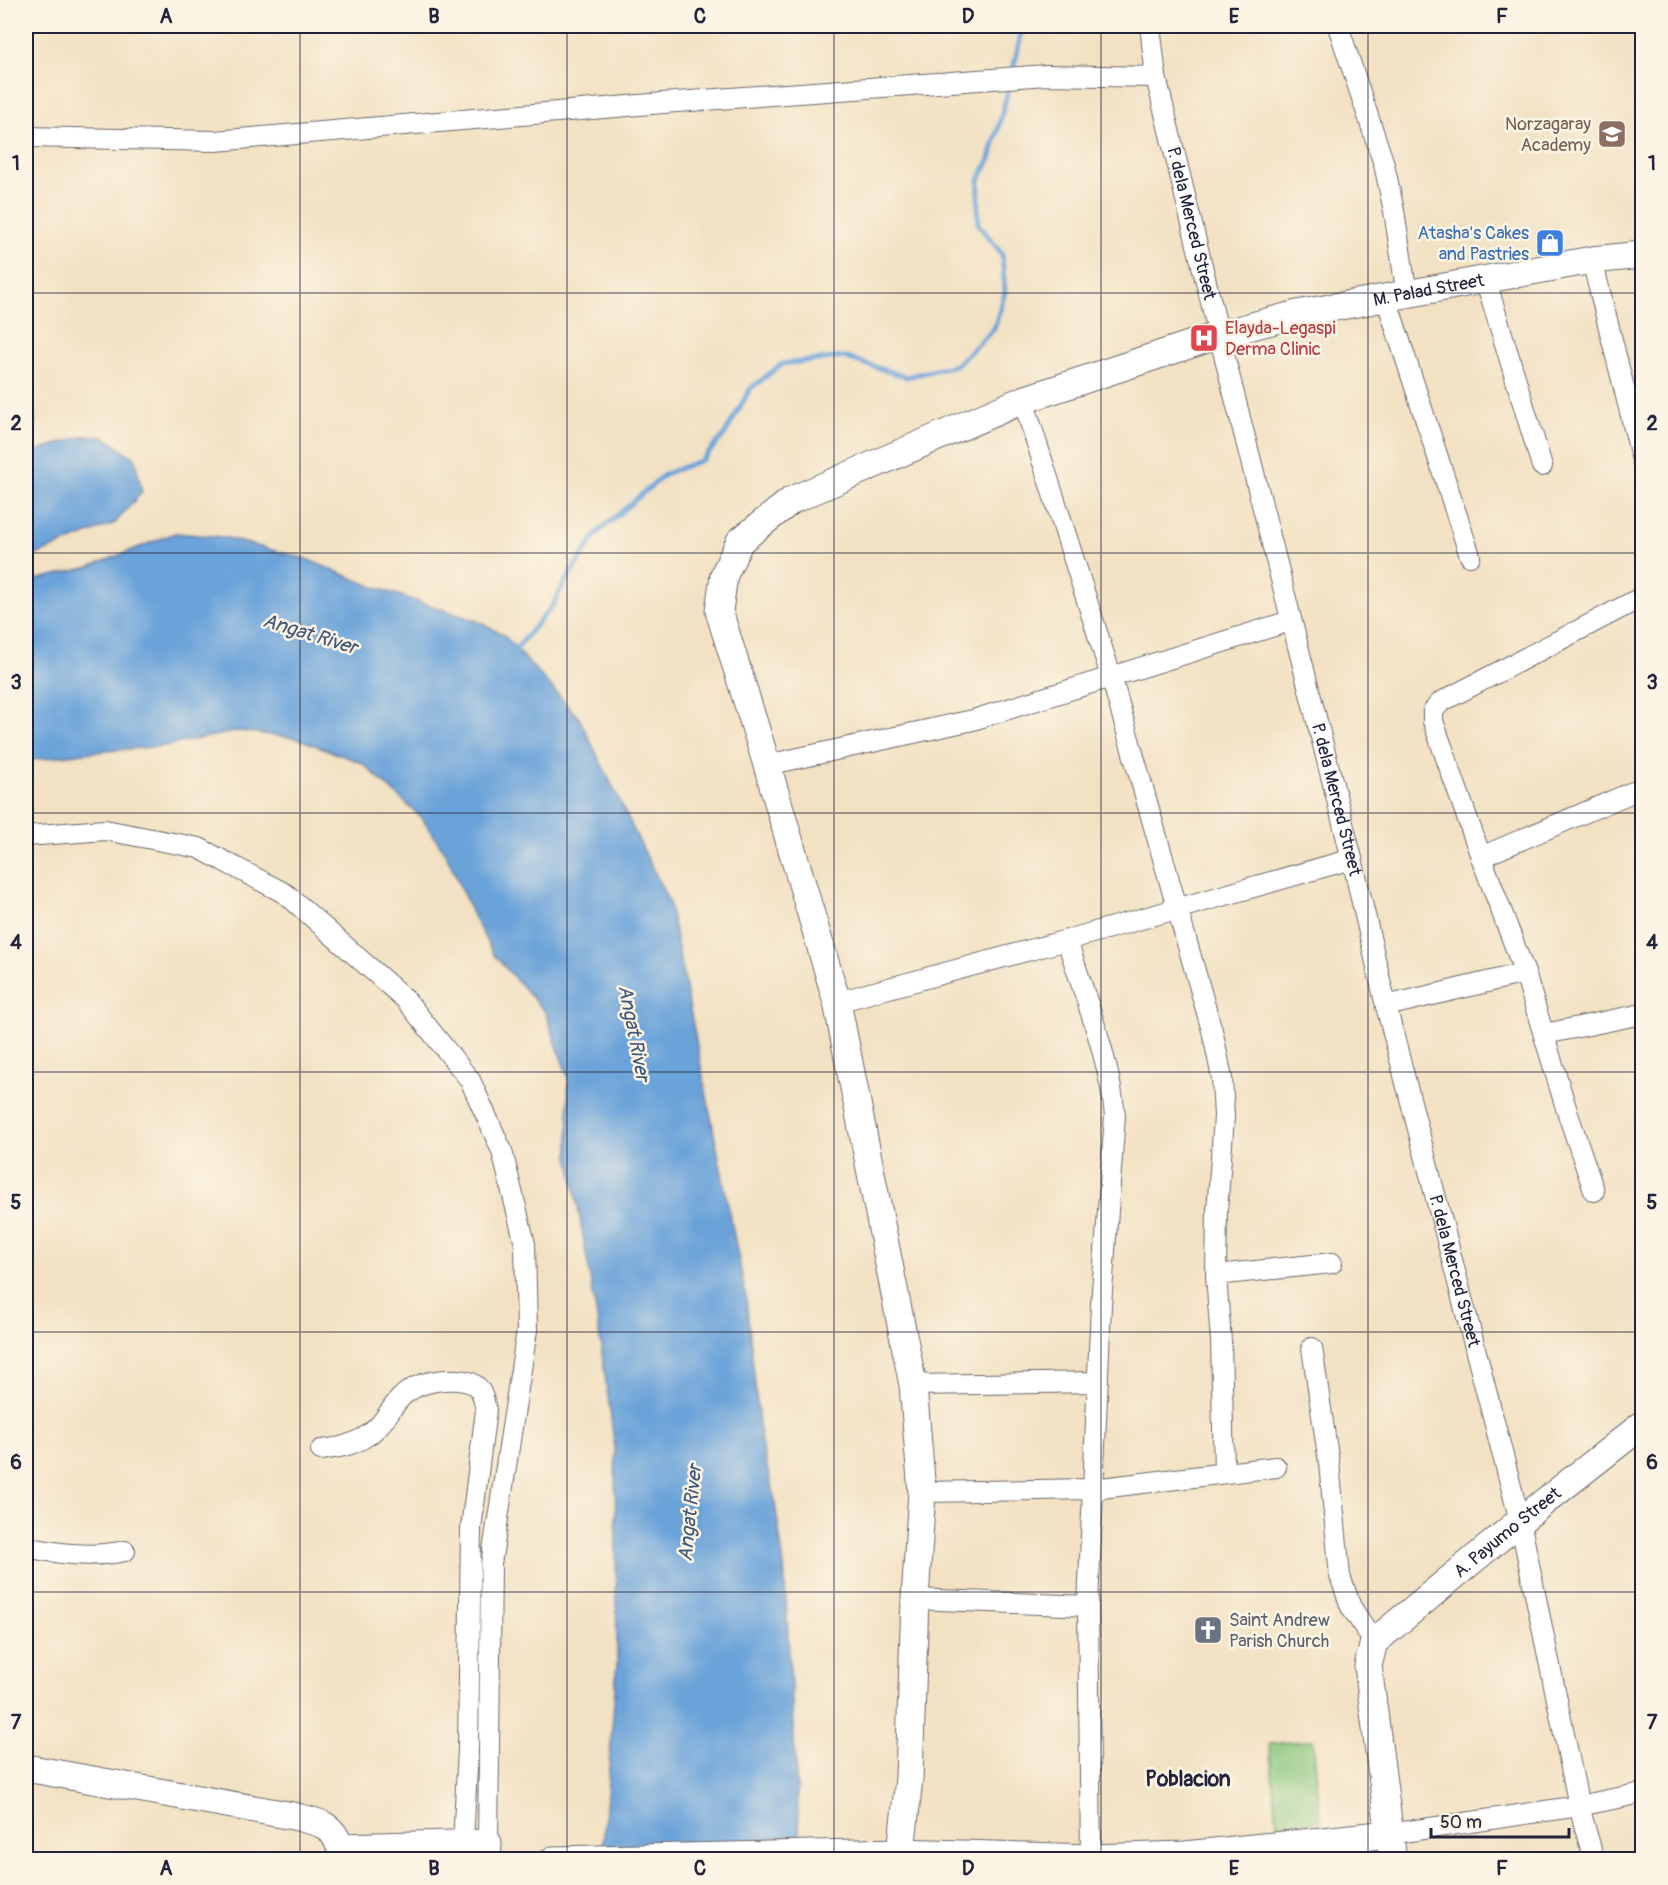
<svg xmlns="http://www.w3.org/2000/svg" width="1668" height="1885" viewBox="0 0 1668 1885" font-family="Pangolin,sans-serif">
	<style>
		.green { fill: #89c67d; stroke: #56745c; stroke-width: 1.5 }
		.water { fill: #6aa3d9; stroke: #46628a; stroke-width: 1.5 }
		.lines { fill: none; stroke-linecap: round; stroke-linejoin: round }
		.stream { stroke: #6aa3d9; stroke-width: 5 }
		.street-casing { stroke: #6b656a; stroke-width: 22 }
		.secondary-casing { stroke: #6b656a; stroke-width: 29 }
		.street { stroke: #fff; stroke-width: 20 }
		.secondary { stroke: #fff; stroke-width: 27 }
		.grid { fill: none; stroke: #22223b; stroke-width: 1.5; stroke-opacity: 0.55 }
		.labels { text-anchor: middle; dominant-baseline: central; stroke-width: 5; stroke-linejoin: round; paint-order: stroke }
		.education-label { font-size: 18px; fill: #785e54; stroke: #fcf5e5; text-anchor: end }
		.street-label { font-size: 18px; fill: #22223b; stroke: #fcf5e5 }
		.shop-label { font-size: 18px; fill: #366cbe; stroke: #fcf5e5; text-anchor: end }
		.health-label { font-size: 18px; fill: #be3a42; stroke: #fcf5e5; text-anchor: start }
		.worship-label { font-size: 18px; fill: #5b616d; stroke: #fcf5e5; text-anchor: start }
		.water-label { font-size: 20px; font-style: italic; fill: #3f567a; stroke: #fcf5e5 }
		.quarter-label { font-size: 21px; font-weight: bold; fill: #22223b; stroke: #fcf5e5 }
		.neatline { fill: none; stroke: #22223b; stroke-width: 2 }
		.grid-label { font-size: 20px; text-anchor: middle; font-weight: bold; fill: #22223b }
	</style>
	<rect width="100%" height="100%" fill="#fcf5e5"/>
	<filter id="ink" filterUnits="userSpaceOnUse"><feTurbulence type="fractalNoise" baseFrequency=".0167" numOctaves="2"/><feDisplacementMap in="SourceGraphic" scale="12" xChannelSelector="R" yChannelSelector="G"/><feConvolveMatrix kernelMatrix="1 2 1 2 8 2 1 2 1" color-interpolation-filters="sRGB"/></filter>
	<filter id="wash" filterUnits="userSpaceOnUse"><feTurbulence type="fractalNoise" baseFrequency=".008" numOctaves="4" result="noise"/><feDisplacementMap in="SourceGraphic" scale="24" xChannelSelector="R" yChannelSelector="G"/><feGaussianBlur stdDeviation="1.35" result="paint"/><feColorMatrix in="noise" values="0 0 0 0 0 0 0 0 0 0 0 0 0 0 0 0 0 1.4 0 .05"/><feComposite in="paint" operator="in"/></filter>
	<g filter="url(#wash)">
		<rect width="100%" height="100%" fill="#f2e1c2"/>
		<path class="green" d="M1313,1740l8,81 -44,4 -8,-81z"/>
		<path class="water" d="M26,336l9,90 -9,8z
			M84,436l20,1 31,21 7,34 -27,31 -89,36v-105z
			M175,533l48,4 83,22 68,28 106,35 24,13 75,83 90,184 77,395 15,146 13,53 10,70 17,293h-199l15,-196 -2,-215 -18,-130 -28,-163 -1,-78 -23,-65 -51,-57 -20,-37 -28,-64 -24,-36 -60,-55 -66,-25 -58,-7 -74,15 -80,7 -58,8v-179l63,-15z"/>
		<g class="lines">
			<path class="stream" d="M1012,74l11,-48
				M513,652l40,-47 9,-18 35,-54 68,-59 37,-14 23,-26 25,-45 32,-25 62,-7 62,20 50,-12 38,-36 11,-37 -3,-38 -24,-30 1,-44 11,-21 20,-76"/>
		</g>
	</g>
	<g filter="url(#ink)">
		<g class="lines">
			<g class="street-casing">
				<g id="street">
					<path id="s1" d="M1150,26l6,51 63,258 133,524 34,147 134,515 59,285 15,54"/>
					<path d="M1338,26l46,138 10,47 13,84"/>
					<path d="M26,137l189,4 448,-38 384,-28 109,2"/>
					<path d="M1592,260l50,200"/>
					<path d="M1486,281l56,185"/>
					<path d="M1386,298l84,258"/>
					<path d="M1023,400l88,276 102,358 9,44 2,39 -7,94 -1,64 5,66 3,131"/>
					<path d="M767,765l206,-45 317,-99"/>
					<path d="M26,836l79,-6 94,18 87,46 120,106 64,80 32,71 23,93 2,86 -36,234 -3,279"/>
					<path d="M1481,857l161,-69"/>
					<path d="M1067,940c18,58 42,116 48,176l-14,189 -13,301 3,252"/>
					<path d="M837,1002l230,-62 285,-81"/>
					<path d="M1386,1006l139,-33"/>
					<path d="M1545,1034l97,-20"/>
					<path d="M1594,1191l-27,-80 -42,-138 -44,-116 -48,-136v-10l8,-9 201,-105"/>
					<path d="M1216,1275l116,-12"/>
					<path d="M1312,1348l17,115 11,113 11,31 23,35"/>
					<path d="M913,1385l185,-3"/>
					<path d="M321,1450c16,-2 30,-4 44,-13 14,-8 21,-21 31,-34 15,-19 39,-24 62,-23 22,2 24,11 28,30l-15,118 -3,221 -5,94"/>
					<path d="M922,1492l171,-3 183,-22"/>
					<path d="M26,1547c34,7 65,11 99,4"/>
					<path d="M915,1599l173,7"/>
					<path d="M1389,1834l190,-28 63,-13"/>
				</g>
			</g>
			<g class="secondary-casing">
				<g id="secondary">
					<path d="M26,1768l267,48c23,6 39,6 47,31l148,-4 -1,17"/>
					<path id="s2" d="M901,1852l8,-74 6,-179 7,-107 -9,-107 -76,-383 -70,-237 -48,-154 5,-36 16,-34 52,-41 231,-100 196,-65 78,-21 295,-54 50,-5"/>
					<path d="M553,1860l348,-8 190,6 94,-3 204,-21"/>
					<path id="s3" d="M1393,1860l-25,-194 6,-24 146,-121 122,-96"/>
				</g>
			</g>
			<use href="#street" class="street"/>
			<use href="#secondary" class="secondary"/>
		</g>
	</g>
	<path class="grid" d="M300,26v1834M567,26v1834M834,26v1834M1101,26v1834M1368,26v1834M26,293h1616M26,553h1616M26,813h1616M26,1072h1616M26,1332h1616M26,1592h1616"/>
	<defs>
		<g id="school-square" transform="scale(1.5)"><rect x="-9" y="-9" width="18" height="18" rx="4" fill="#8d6e63" stroke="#fcf5e5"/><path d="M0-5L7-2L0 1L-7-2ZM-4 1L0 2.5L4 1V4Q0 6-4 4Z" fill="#fff"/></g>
		<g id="shop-square" transform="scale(1.5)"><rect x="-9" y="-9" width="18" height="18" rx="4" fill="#3f7fe0" stroke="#fcf5e5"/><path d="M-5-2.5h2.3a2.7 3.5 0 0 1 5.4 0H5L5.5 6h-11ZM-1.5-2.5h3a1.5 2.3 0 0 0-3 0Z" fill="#fff"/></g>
		<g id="hospital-square" transform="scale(1.5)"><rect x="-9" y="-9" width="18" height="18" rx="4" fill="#e0444e" stroke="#fcf5e5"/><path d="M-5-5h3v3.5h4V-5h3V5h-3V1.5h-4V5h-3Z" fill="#fff"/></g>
		<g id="church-square" transform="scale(1.5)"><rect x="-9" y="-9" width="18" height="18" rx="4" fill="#6b7280" stroke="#fcf5e5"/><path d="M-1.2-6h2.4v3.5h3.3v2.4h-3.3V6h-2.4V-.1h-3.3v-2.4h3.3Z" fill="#fff"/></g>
	</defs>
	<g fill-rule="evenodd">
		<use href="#school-square" x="1612" y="134"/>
		<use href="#shop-square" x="1550" y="243"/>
		<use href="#hospital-square" x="1204" y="338"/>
		<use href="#church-square" x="1208" y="1630"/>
	</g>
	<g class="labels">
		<g class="education-label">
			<text x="1591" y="124">Norzagaray<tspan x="1591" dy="21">Academy</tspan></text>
		</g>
		<g class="street-label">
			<text stroke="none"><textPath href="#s1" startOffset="202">P. dela Merced Street</textPath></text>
			<text stroke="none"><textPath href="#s2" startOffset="2080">M. Palad Street</textPath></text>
			<text stroke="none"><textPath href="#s1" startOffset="796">P. dela Merced Street</textPath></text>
			<text stroke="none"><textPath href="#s1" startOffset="1282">P. dela Merced Street</textPath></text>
			<text stroke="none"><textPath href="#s3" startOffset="393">A. Payumo Street</textPath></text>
		</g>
		<g class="shop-label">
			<text x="1529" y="233">Atasha's Cakes<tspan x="1529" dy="21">and Pastries</tspan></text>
		</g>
		<g class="health-label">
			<text x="1225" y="328">Elayda-Legaspi<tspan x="1225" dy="21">Derma Clinic</tspan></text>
		</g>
		<g class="worship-label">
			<text x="1229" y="1620">Saint Andrew<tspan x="1229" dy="21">Parish Church</tspan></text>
		</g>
		<g class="water-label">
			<text transform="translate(310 634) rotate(17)">Angat River</text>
			<text transform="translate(634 1033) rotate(79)">Angat River</text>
			<text transform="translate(690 1513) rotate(-84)">Angat River</text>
		</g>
		<g class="quarter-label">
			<text x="1188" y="1779">Poblacion</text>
		</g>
	</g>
	<rect width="1668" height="1885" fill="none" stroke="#fcf5e5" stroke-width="66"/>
	<path d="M1431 1828v9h138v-9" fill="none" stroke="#22223b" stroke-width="3"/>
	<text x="1440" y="1828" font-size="18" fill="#22223b" stroke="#fcf5e5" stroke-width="4.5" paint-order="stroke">50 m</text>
	<rect x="33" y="33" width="1602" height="1819" class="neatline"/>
	<g class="grid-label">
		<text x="166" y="23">A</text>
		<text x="434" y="23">B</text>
		<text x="700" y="23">C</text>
		<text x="968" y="23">D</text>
		<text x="1234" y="23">E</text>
		<text x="1502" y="23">F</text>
		<text x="16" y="170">1</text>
		<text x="1652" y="170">1</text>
		<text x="16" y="430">2</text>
		<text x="1652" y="430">2</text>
		<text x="16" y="689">3</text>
		<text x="1652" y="689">3</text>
		<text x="16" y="949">4</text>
		<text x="1652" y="949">4</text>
		<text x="16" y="1209">5</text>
		<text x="1652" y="1209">5</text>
		<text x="16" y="1469">6</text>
		<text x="1652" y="1469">6</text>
		<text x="16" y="1729">7</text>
		<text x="1652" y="1729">7</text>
		<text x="166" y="1875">A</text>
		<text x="434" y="1875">B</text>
		<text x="700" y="1875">C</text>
		<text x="968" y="1875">D</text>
		<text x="1234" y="1875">E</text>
		<text x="1502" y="1875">F</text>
	</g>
</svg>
